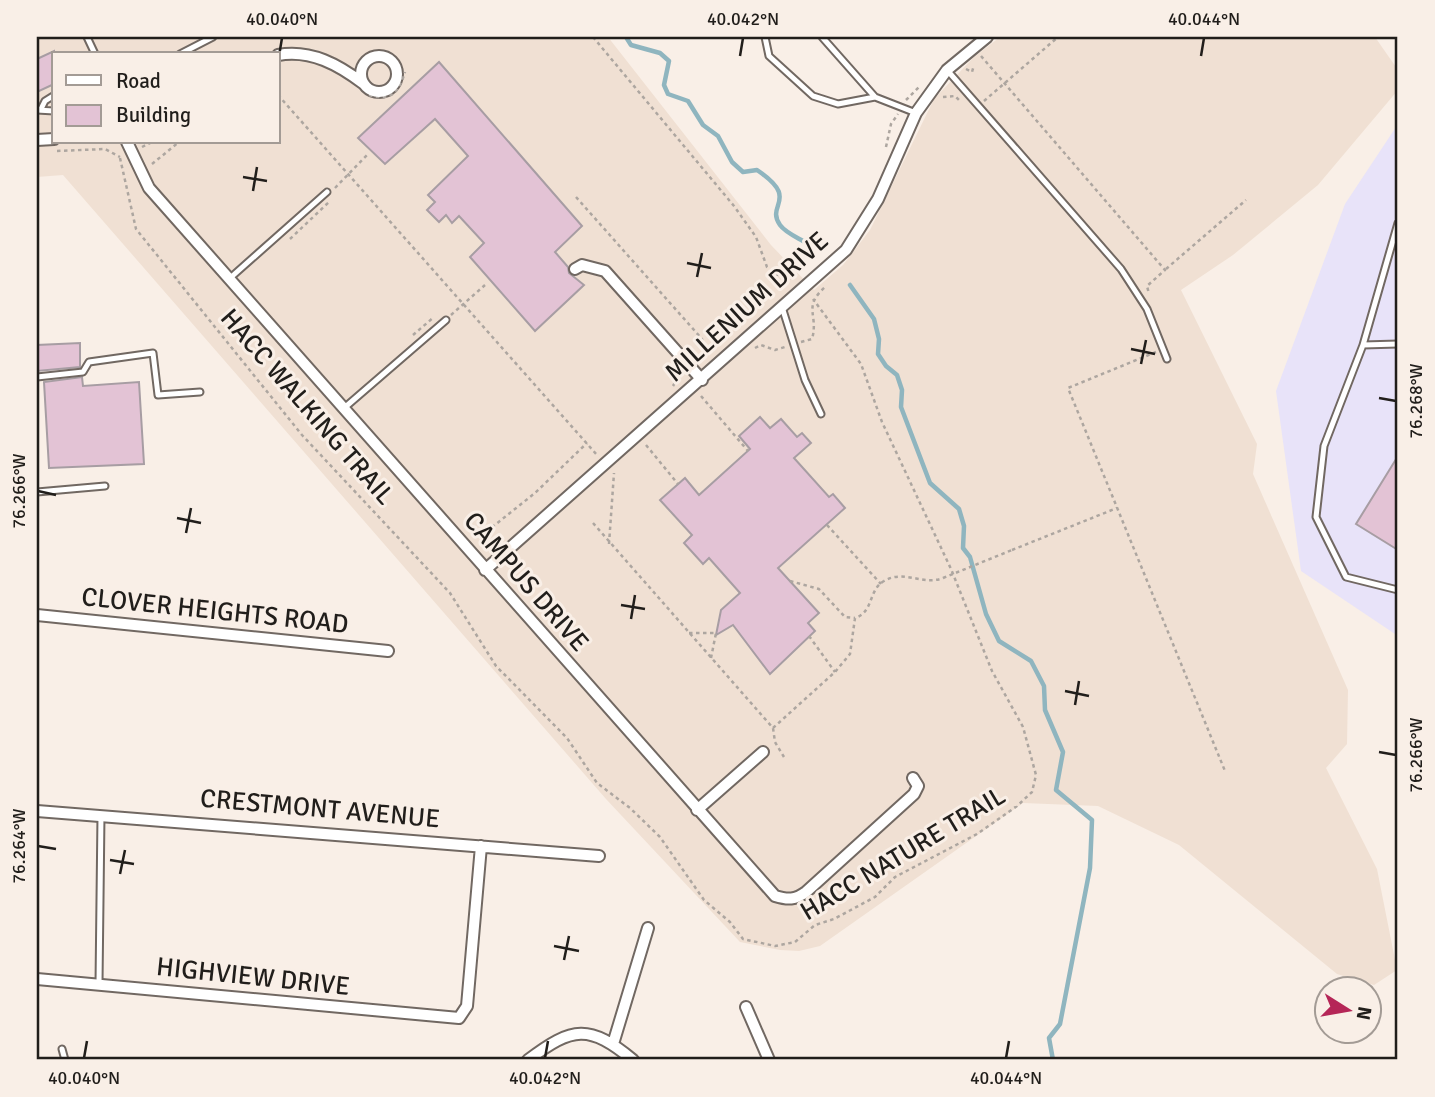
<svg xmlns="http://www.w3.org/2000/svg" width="1435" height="1097" viewBox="0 0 1435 1097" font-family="Signika,sans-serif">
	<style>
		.built { fill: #f0e0d3; fill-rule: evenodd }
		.industrial { fill: #e8e3f9 }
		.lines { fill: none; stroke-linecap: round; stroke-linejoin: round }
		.stream { stroke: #8fb5bf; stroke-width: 4.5 }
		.building { fill: #e3c3d5; stroke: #a79da3; stroke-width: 2 }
		.service-casing { stroke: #716862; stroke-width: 9 }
		.minor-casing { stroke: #716862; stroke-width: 14 }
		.path { stroke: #ada6a0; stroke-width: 2.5; stroke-dasharray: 3.5 3.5; stroke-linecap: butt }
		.service { stroke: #fff; stroke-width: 5 }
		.minor { stroke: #fff; stroke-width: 10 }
		.path-bridge { stroke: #ada6a0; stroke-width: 2.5; stroke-dasharray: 3.5 3.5; stroke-linecap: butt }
		.ticks { fill: none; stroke: #211e1b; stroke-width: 2.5 }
		.labels { text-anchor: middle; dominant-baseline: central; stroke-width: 6; stroke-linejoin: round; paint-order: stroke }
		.street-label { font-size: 26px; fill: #211e1b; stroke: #f9efe7 }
		.neatline { fill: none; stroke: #211e1b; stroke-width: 2.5 }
		.ticks-label { font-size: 18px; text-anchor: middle; fill: #211e1b }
	</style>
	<rect width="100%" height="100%" fill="#f9efe7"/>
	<path class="built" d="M37,37h571l163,208 43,45 29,-25 27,-35 64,-131 40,-42 26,-20h375l23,33v20l-80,95 -85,70 -52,35 76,154 -4,30 95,216 -1,54 -21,24 51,101 20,101 -23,15 -37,-11 -158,-129 -81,-39 -75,-3 -203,143 -21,5 -19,-1 -40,-8 -134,-143 -543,-624 -26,2zM54,54h224v88h-224z"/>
	<path class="industrial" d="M1398,124v512l-97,-65 -25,-180 69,-187z"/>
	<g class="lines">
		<path class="stream" d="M626,37l5,8 29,8 9,8 -5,24 4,9 20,7 15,24 15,11 14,26 11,10 14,-2c44,30 8,34 23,55 5,7 16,12 23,16
			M850,285l24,34 5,20 -1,15 8,12 11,9 5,15 -1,17 29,76 29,26 5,17 -1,22 7,9 16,57 13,27 32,20 13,25 1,24 18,42 -7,38 36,30 -2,48 -30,156 -11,14 4,22"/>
	</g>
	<path class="building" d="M54,51v33l-17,8v-33z
		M439,62l143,164 -27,26 13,15 1,6 15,12 -49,46 -65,-74 14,-14 -25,-27 -7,7 -6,-8 -7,7 -12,-12 8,-8 -7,-7 40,-39 -33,-37 -50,45 -27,-26z
		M80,343v24l-43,4v-26z
		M82,377l1,9 56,-4 5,82 -95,4 -5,-86z
		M760,417l10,11 11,-9 16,18 5,-4 9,10 -17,15 35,39 4,-3 12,14 -67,60 41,45 -11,10 7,8 -45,43 -37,-49 -17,10 5,-25 19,-17 -31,-35 -6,6 -19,-21 8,-8 -32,-35 25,-22 14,17 51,-46 -11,-13z
		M1398,456v94l-42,-26z"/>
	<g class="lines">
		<g class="service-casing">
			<path id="service" d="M87,37l8,17
				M765,37l4,19 44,40 25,8 37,-7
				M822,37l53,60 41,16
				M180,54l33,-17
				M947,70l174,199 26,40 20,50
				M41,109l4,-8 8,-5
				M37,110l17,1
				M229,279l98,-87
				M782,307l23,73 16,34
				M1398,344l-35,1 -39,101 -8,71 30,60 52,13
				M1363,345l35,-122
				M37,377l46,-5 6,-10 64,-9 5,42 42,-3
				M343,409l103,-89
				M37,492l68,-6
				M99,983l2,-168
				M62,1049l3,11"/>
		</g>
		<g class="minor-casing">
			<path id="minor" d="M278,55c33,-6 61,10 86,29
				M361 74a18 18 0 1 1 36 0a18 18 0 1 1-36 0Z
				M37,140l17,-1
				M127,142l22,46 626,708c13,4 20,4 31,-4l108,-98 4,-8 -5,-8
				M575,269l7,-4 23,6 97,109
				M485,570l361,-320 32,-51 38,-86 31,-43 40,-33
				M37,615l351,36
				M697,810l66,-58
				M37,811l562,45
				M37,979l422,39 8,-12 14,-160
				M746,1007l23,53
				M613,1044l35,-116
				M528,1060c45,-34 61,-36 105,0"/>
		</g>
		<path class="path" d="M593,37l141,169 22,31 11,30 8,7 20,5
			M981,56l184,214 -18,16 2,8
			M966,69l6,3 2,-7
			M278,95l319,360
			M369,95c22,7 30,-3 36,-23
			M943,97l12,-1 4,4
			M906,100l13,-13
			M984,101l74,-64
			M142,147l10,-5
			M886,147l5,-23 7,-10
			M57,151l48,-2 15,8
			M120,158l16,71 166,206 148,158 46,73 71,72 30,45 33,25 30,29 44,63 26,22 13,17 32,7 20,-4 20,-17 19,-6 41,-22 20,-20 82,-43 40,-28 15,-14 4,-17 -13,-48 -31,-56 -41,-102 -69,-147 -21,-58 -48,-65
			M152,164l27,-22
			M335,188l33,-34
			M576,197l126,142 2,13
			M290,239l40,-38
			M1166,269l80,-69
			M451,315l34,-30
			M413,335l21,-18
			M801,342l11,-3c7,-25 -10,-31 13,-52
			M755,348l6,-3 14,5 10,-3
			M1156,352l-88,36 157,383
			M698,358l15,-8
			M673,386l7,-12
			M701,396l47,55
			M646,445l32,39
			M593,523l180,205 2,14 9,15
			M827,525l54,59
			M481,536l54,-43 52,-50
			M609,544l5,-71
			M1012,550l105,-42
			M790,581l29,8 26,28 10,1
			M689,633h27l-5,25
			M809,636l26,36
			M773,728l62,-56 15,-18 5,-36c19,-6 13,-28 29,-37 20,-12 39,5 59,-3"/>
		<use href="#service" class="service"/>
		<use href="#minor" class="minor"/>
		<path class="path-bridge" d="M943,578l69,-28"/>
	</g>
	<path class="ticks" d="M279,56l3,-18M740,56l3,-18M1201,56l3,-18M243,177l24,4M253,191l4,-24M687,263l24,5M697,277l5,-24M1131,349l24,5M1141,364l5,-24M1379,398l17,3M38,491l18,4M177,518l24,5M186,533l5,-25M621,605l24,4M631,619l4,-24M1065,691l24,5M1075,705l4,-24M1379,752l17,3M38,846l18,3M110,860l24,4M120,874l5,-24M554,946l25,5M564,960l5,-24M84,1058l3,-17M545,1058l3,-17M1006,1058l3,-17"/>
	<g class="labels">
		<g class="street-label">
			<text transform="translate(747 307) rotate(-42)">MILLENIUM DRIVE</text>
			<text transform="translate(307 407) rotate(49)">HACC WALKING TRAIL</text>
			<text transform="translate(526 582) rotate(49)">CAMPUS DRIVE</text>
			<text transform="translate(215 611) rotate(6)">CLOVER HEIGHTS ROAD</text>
			<text transform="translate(320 809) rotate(5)">CRESTMONT AVENUE</text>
			<text transform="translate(903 854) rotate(-31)">HACC NATURE TRAIL</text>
			<text transform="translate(253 977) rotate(6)">HIGHVIEW DRIVE</text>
		</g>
	</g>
	<rect width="1435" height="1097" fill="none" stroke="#f9efe7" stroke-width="77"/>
	<rect x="52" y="52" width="228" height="91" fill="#f9efe7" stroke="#a39b95" stroke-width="2"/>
	<rect x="66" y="75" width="35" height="10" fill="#ffffff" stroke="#a39b95" stroke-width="2"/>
	<text x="116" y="88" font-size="21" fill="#211e1b">Road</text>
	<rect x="66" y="105" width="35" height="21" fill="#e3c3d5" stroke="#a39b95" stroke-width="2"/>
	<text x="116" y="122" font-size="21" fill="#211e1b">Building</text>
	<g transform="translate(1348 1010) rotate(101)"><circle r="33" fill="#f9efe7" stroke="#a39b95" stroke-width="2"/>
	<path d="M0-5L12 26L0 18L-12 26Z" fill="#b52657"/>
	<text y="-10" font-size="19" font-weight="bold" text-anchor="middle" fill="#211e1b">N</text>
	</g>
	<rect x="38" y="38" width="1358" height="1020" class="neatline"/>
	<g class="ticks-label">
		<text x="282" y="25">40.040°N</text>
		<text x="743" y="25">40.042°N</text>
		<text x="1204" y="25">40.044°N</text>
		<text transform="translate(1416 401) rotate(-90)" y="6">76.268°W</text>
		<text transform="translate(19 491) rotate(-90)" y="6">76.266°W</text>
		<text transform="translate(1416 755) rotate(-90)" y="6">76.266°W</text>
		<text transform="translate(19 846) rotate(-90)" y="6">76.264°W</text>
		<text x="84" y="1084">40.040°N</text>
		<text x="545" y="1084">40.042°N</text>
		<text x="1006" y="1084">40.044°N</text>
	</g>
</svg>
